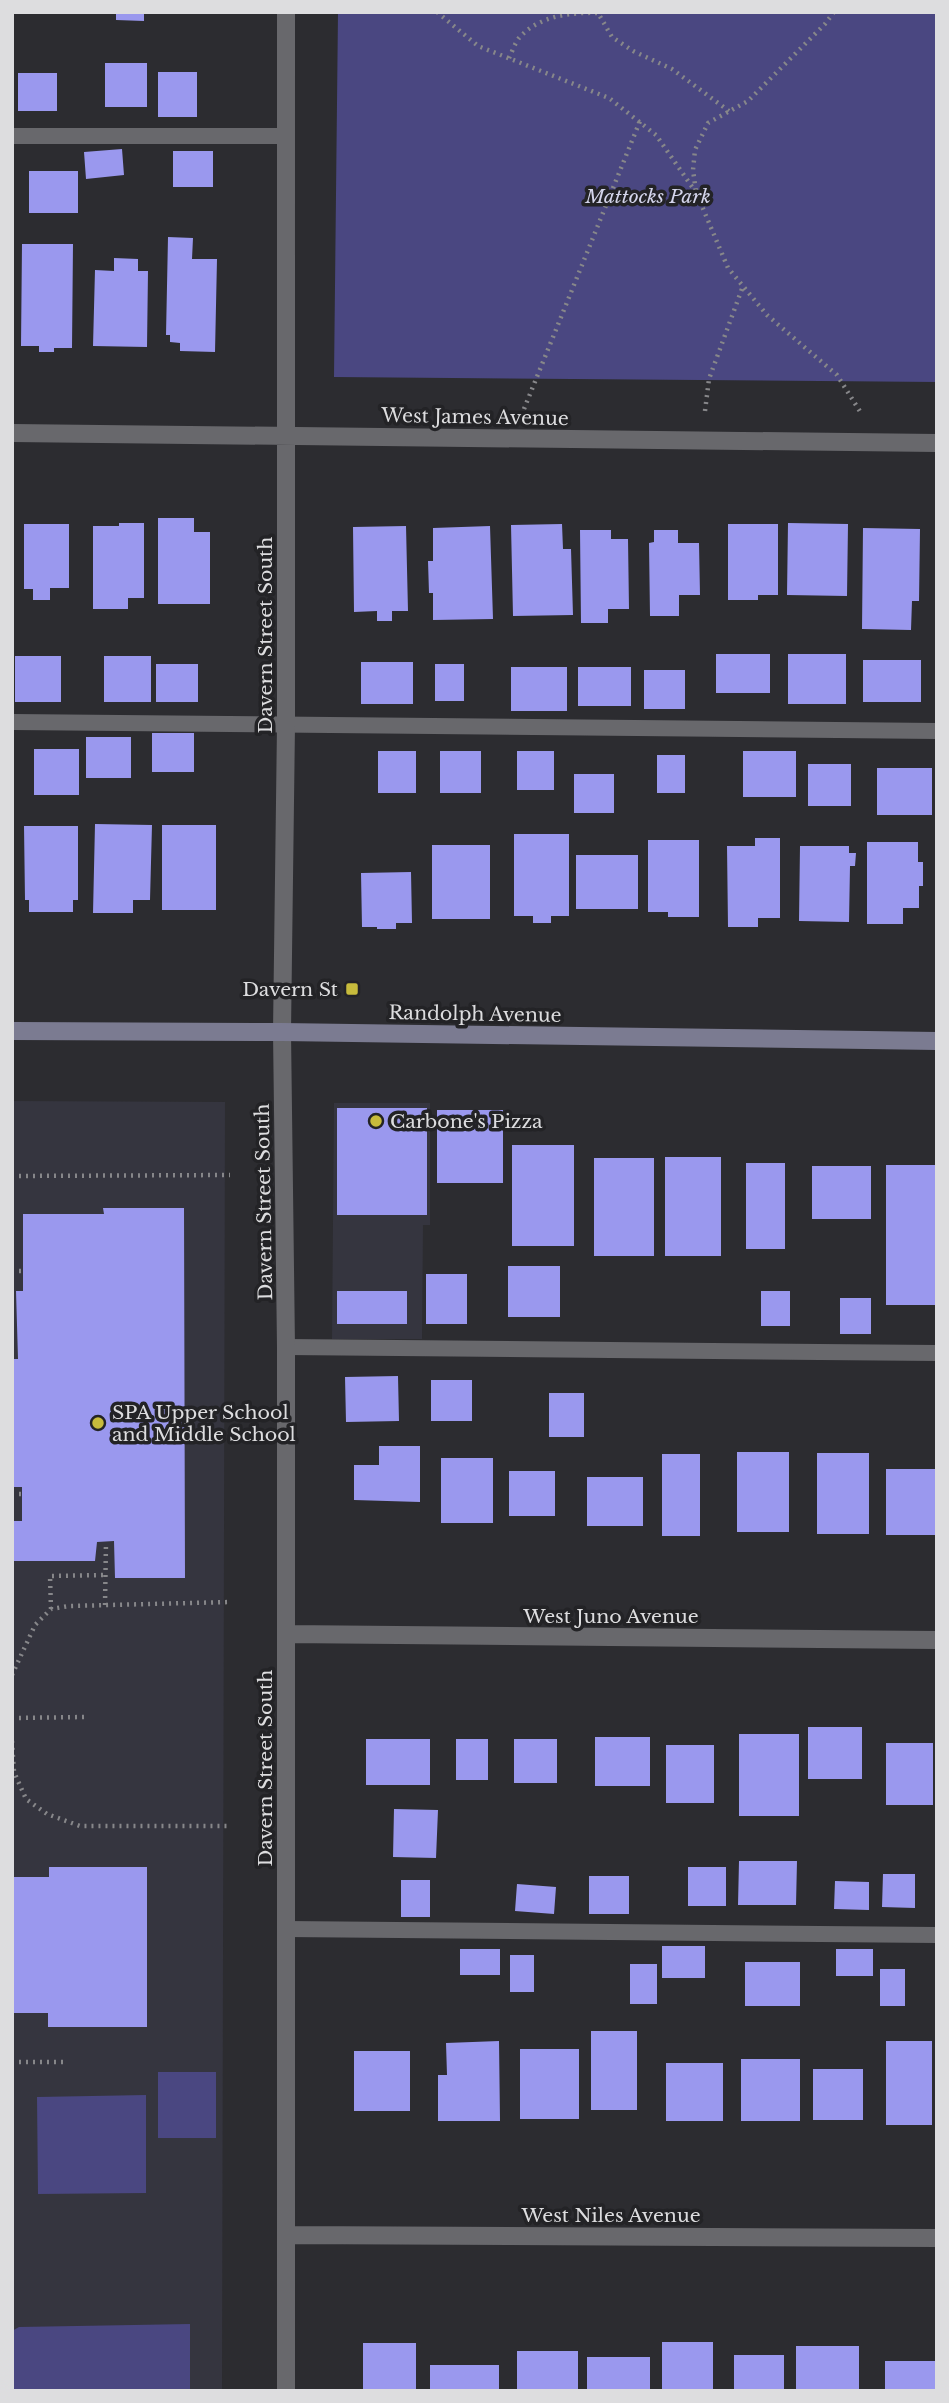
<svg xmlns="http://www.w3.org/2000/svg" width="949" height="2403" viewBox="0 0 949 2403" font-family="'Libre Baskerville',serif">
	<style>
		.built { fill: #35353f }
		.green { fill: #4a4781 }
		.building { fill: #9a98ee }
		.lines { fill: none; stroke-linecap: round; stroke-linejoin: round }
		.path { stroke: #87878a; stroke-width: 4.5; stroke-dasharray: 2 5; stroke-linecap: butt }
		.lane { stroke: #68686c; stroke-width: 16 }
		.street { stroke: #68686c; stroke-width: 18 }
		.secondary { stroke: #7b7b91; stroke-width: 18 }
		.poi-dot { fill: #c7bb3c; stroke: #232326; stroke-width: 2.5 }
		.labels { text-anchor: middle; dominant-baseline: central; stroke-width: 7; stroke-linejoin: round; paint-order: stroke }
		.park-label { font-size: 19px; font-style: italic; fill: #d4d5eb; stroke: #232326 }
		.street-label { font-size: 19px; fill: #dddddf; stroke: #232326 }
		.poi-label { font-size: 19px; fill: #dddddf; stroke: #232326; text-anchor: start }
	</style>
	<rect width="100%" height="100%" fill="#2c2c30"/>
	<path class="built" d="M12,1101l213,1 -3,1289h-210z
		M334,1103h96v122h-7l-1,114h-90z"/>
	<path class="green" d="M338,12h599v370l-603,-5z
		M158,2072h58v66h-58z
		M146,2095v98l-108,1 -1,-97z
		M190,2324v67h-178v-60l7,-4z"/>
	<path class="building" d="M116,12h28v9l-28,-1z
		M105,63h42v44h-42z
		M158,72h39v45h-39z
		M18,73h39v38h-39z
		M122,149l2,26 -38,4 -2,-27z
		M173,151h40v36h-40z
		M29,171h49v42h-49z
		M168,237l25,1 -1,21h25l-2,93 -35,-1v-8l-10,-1v-7h-4z
		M22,244h51l-1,104h-18v4h-15v-6h-18z
		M114,258l24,1v12h10l-1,76 -54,-1 2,-76 19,1z
		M158,518h36v14h16v72h-52z
		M119,523h25v75h-16v11h-35v-83h26z
		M788,523l60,1 -1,72 -60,-1z
		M24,524h45v64h-19v12h-17v-11h-9z
		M562,524l1,25h8l2,66 -60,1 -2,-91z
		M728,524h50v71h-20v5h-30z
		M406,526l2,85h-16v10h-15v-10l-23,1 -1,-85z
		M490,526l3,93 -60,1v-27h-4l-1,-32h5v-33z
		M863,528l57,1 -1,72h-7l-1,29 -49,-1z
		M580,530h31v9h17l1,70h-21v14h-27z
		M654,530h24v13h21l1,52h-21v21h-29l-1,-73 5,-1z
		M716,654h54v39h-54z
		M788,654h58v50h-58z
		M15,656h46v46h-46z
		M104,656h47v46h-47z
		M863,660h58v42h-58z
		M361,662h52v42h-52z
		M156,664h42v38h-42z
		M435,664h29v37h-29z
		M511,667h56v44h-56z
		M578,667h53v39h-53z
		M644,670h41v39h-41z
		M152,733h42v39h-42z
		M86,737h45v41h-45z
		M34,749h45v46h-45z
		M378,751h38v42h-38z
		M440,751h41v42h-41z
		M517,751h37v39h-37z
		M743,751h53v46h-53z
		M657,755h28v38h-28z
		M808,764h43v42h-43z
		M877,768h55v47h-55z
		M574,774h40v39h-40z
		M95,824l57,1 -2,75h-17v13h-40z
		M162,825h54v85h-54z
		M24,826h54v74h-5v12h-44v-12h-4z
		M514,834h55v82h-18v7h-18v-7h-19z
		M755,838h25v80h-22v9h-30l-1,-81h28z
		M648,840h51v77h-31v-5h-20z
		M867,842h51v20h5v24h-4v22h-16v16h-36z
		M432,845h58v74h-58z
		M800,846h49v7h7l-1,13h-5l-1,56 -50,-1z
		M576,855h62v54h-62z
		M411,872l1,51h-16v6h-19v-2h-15l-1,-54z
		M337,1108h90v107h-90z
		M437,1110h66v73h-66z
		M512,1145h62v101h-62z
		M665,1157h56v99h-56z
		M594,1158h60v98h-60z
		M746,1163h39v86h-39z
		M886,1165h51v140h-51z
		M812,1166h59v53h-59z
		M103,1208h81l1,370h-70l-1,-37 -17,1 -2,19h-83v-40h10v-34h-10v-128h6l-2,-68h7v-77h81z
		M508,1266h52v51h-52z
		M426,1274h41v50h-41z
		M337,1291h70v33h-70z
		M761,1291h29v35h-29z
		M840,1298h31v36h-31z
		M398,1376l1,45 -53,1 -1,-45z
		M431,1380h41v41h-41z
		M549,1393h35v44h-35z
		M379,1446h41v56l-66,-2v-35h25z
		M737,1452h52v80h-52z
		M817,1453h52v81h-52z
		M662,1454h38v82h-38z
		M441,1458h52v65h-52z
		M886,1469h51v66h-51z
		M509,1471h46v45h-46z
		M587,1477h56v49h-56z
		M808,1727h54v52h-54z
		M739,1734h60v82h-60z
		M595,1737h55v49h-55z
		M366,1739h64v46h-64z
		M456,1739h32v41h-32z
		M514,1739h43v44h-43z
		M886,1743h47v62h-47z
		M666,1745h48v58h-48z
		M394,1809l44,1 -2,48 -43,-1z
		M739,1861h58l-1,44h-58z
		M49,1867h98v160h-99v-14h-36v-136h37z
		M688,1867h38v39h-38z
		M883,1874h32v34l-33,-1z
		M589,1876h40v38h-40z
		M401,1880h29v37h-29z
		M835,1881l34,1v28l-35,-1z
		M517,1884l39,3 -2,27 -39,-3z
		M662,1946h43v32h-43z
		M460,1949h40v26h-40z
		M836,1949h37v27h-37z
		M510,1955h24v37h-24z
		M745,1962h55v44h-55z
		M630,1964h27v40h-27z
		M880,1969h25v37h-25z
		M591,2031h46v79h-46z
		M499,2041l1,80h-62v-46h9l-1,-32z
		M886,2041h46v84h-46z
		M520,2049h59v70h-59z
		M354,2051h56v60h-56z
		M741,2059h59v62h-59z
		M666,2063h57v58h-57z
		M813,2069h50v51h-50z
		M662,2342h51v49h-51z
		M363,2343h53v48h-53z
		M796,2346h63v45h-63z
		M517,2351h61v40h-61z
		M734,2355h50v36h-50z
		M587,2357h63v34h-63z
		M885,2361h52v30h-52z
		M430,2365h69v26h-69z"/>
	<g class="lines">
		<path class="path" d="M437,12l41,34 131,52 47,37 39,56
			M834,12l-9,12 -77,77 -40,22 -13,27 -2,20 3,22 32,76 39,47 70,60 24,38
			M509,58c3,-6 6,-15 10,-20 19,-22 52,-26 79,-25l14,24 21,14 39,18 57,42
			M524,409l116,-288
			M705,411l4,-32 34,-93
			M12,1176l218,-1
			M12,1271h11
			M12,1494h10
			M105,1605l1,-63
			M51,1609l-1,-33 55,-1
			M12,1675l23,-50 16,-16 18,-3 162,-4
			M12,1718l74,-1
			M12,1741l2,31 12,27 21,15 33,12h150
			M12,2062h53"/>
		<path class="lane" d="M12,136h274
			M12,722l925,9
			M286,1347l651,6
			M286,1929l651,6"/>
		<path class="street" d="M12,433l925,10
			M286,1634l651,6
			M286,2235l651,3
			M286,2391v-1044l-4,-315 4,-307v-713"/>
		<path class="secondary" d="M12,1031l270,1 655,9"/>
	</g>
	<g class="poi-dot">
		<rect x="345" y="982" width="14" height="14" rx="3.5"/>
		<circle cx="376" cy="1121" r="7"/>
		<circle cx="98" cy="1423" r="7"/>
	</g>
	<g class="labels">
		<g class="park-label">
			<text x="648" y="196">Mattocks Park</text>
		</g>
		<g class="street-label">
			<text transform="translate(475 417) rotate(1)">West James Avenue</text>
			<text transform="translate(265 635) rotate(-90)">Davern Street South</text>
			<text transform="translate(475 1014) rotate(1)">Randolph Avenue</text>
			<text transform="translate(264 1202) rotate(-91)">Davern Street South</text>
			<text x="611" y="1616">West Juno Avenue</text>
			<text transform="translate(265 1768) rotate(-90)">Davern Street South</text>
			<text x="611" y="2215">West Niles Avenue</text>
		</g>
		<g class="poi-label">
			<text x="338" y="989" text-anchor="end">Davern St</text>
			<text x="390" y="1121">Carbone's Pizza</text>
			<text x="112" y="1412">SPA Upper School<tspan x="112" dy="22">and Middle School</tspan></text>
		</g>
	</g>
	<rect width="949" height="2403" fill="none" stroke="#dddddf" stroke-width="28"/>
</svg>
